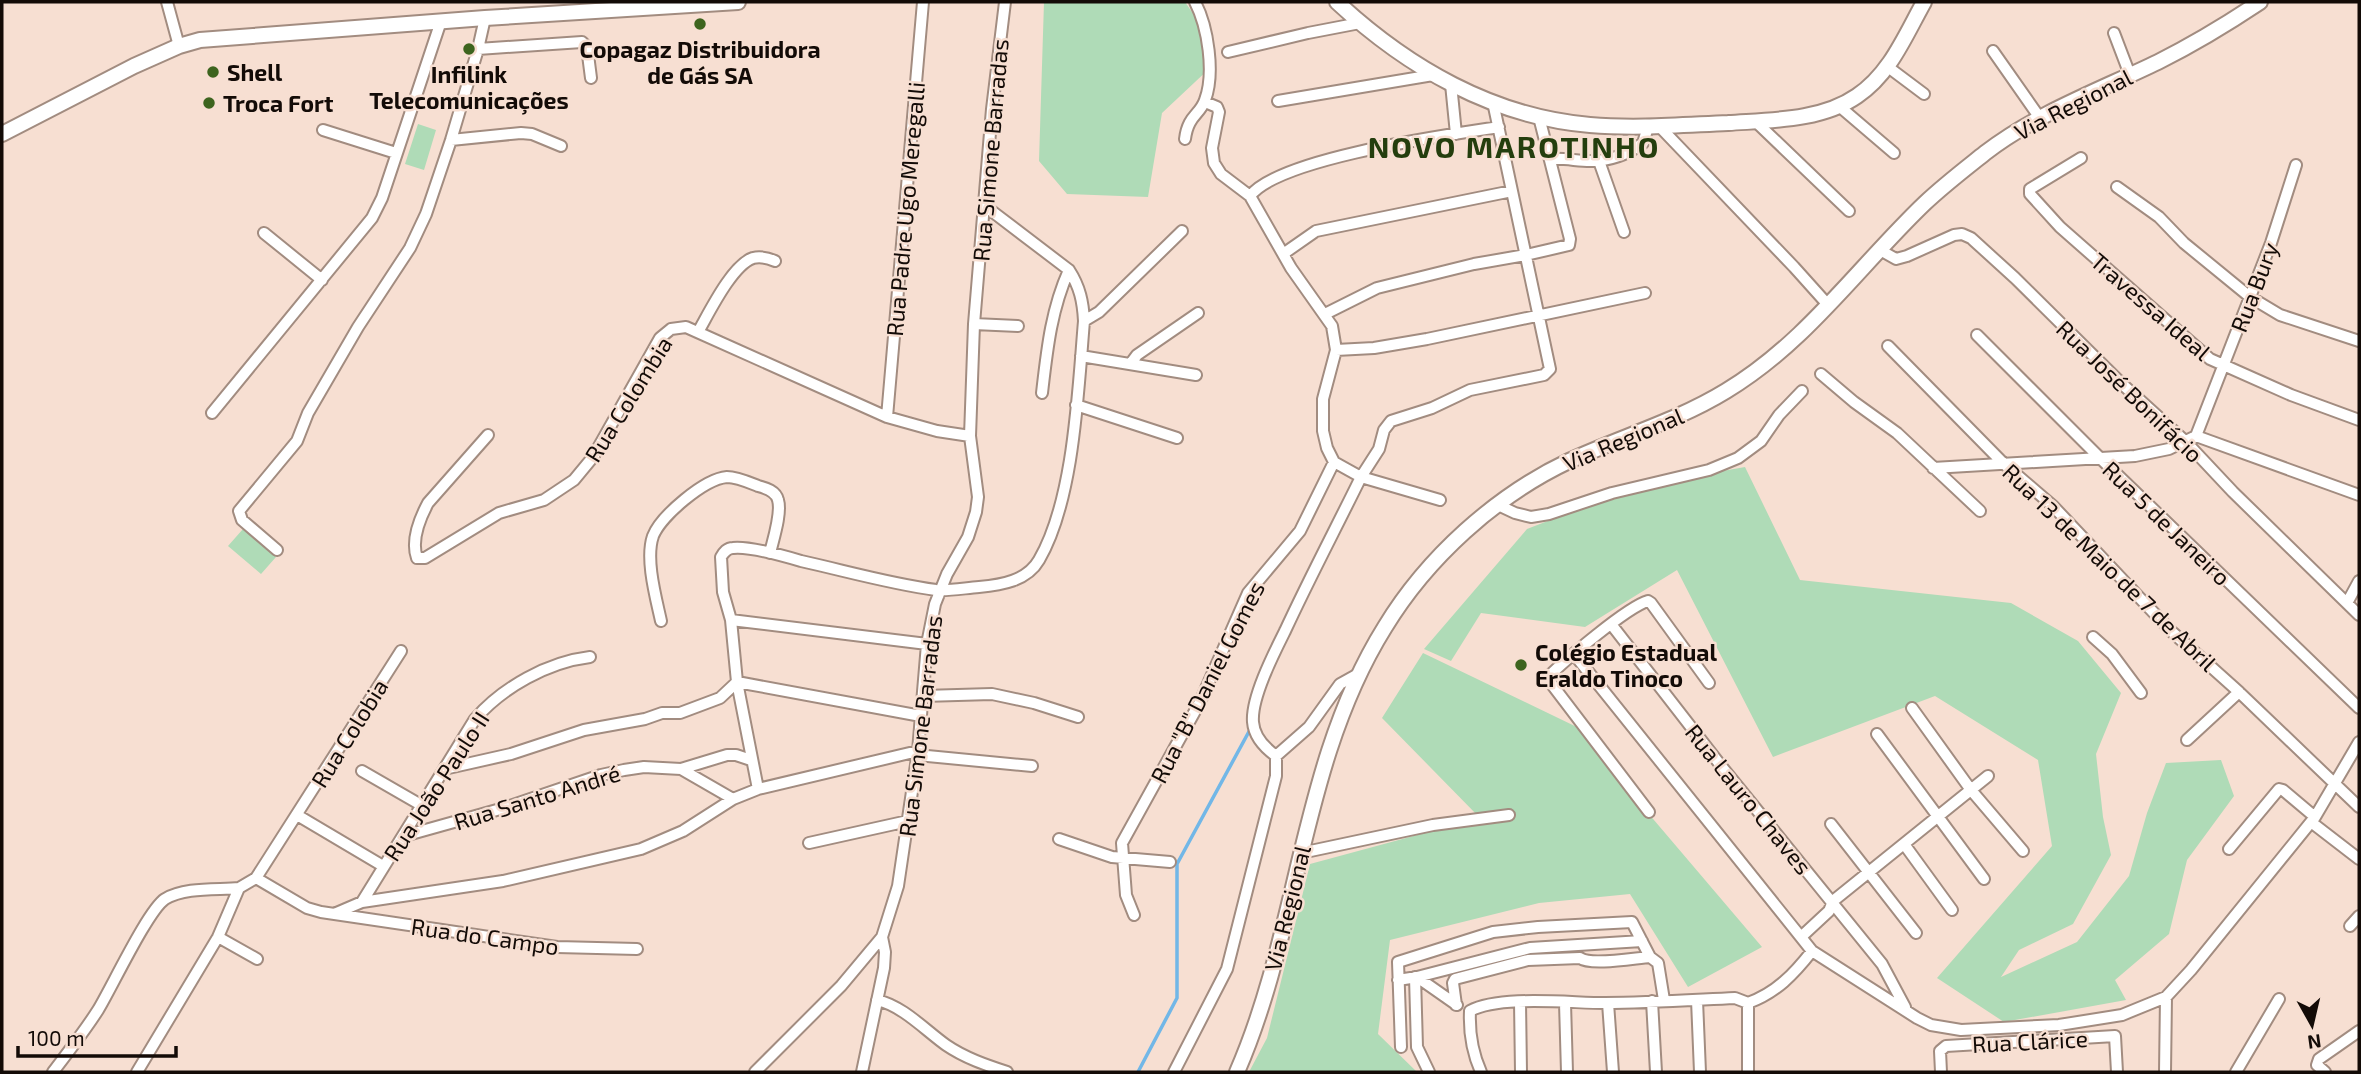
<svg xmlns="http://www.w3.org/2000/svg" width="2361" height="1074" viewBox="0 0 2361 1074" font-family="'Exo 2',sans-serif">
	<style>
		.green { fill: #afdbb7 }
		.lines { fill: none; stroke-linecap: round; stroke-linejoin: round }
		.stream { stroke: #72b7e7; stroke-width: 3.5 }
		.minor-casing { stroke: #a28c80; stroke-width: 14 }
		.major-casing { stroke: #a28c80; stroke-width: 18 }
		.minor { stroke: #fff; stroke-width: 10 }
		.major { stroke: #fff; stroke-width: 14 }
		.poi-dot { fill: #3d641e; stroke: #f7dfd2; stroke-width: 2.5 }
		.labels { text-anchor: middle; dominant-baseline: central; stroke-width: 5; stroke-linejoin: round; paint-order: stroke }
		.poi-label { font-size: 23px; font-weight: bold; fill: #130b07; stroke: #f7dfd2; text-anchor: start }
		.street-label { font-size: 23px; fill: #130b07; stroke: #f7dfd2 }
		.district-label { font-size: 30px; font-weight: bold; letter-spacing: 2px; fill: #243e0e; stroke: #f7dfd2 }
	</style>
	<rect width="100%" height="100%" fill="#f7dfd2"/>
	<path class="green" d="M1044,2h141l23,33 3,32 -49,46 -14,84 -81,-3 -28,-33z
		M418,124l18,6 -12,40 -19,-6z
		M1745,467l55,113 211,23 67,38 43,52 -25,61 7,63 8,38 -38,69 -54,26 -18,27 76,-35 52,-66 18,-63 19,-50 55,-3 13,36 -47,64 -18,74 -54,46 11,20 -122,22 -67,-44 115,-132 -14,-86 -103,-64 -162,61 -96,-187 -92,57 -104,-14 -30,48 -27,-12 103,-120 111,-43z
		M243,529l33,28 -15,17 -33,-28z
		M1423,653l160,77 65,83 114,134 -74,40 -58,-93 -91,9 -149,37 -12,94 39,38h-168l18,-34 43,-174 170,-46 -98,-100z"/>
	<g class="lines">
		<path class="stream" d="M1138,1072l39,-74v-134l75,-138"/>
		<g class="minor-casing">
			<path id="minor" d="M167,2l12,44
				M2114,33l16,42
				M478,49l104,-7 5,5 4,31
				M1993,51l47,67
				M1228,52l80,-19 52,-10
				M1888,67l36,27
				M1451,84l5,50
				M1278,101l155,-26
				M1205,102l12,5 2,5 -7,36 2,15 7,11 29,22 41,72 41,58 4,24 -13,49v32l4,17 7,14 27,15 79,23
				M1839,106l55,47
				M1755,121l94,90
				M1659,126l135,141 35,39
				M323,130l73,23
				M1185,139c3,-24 15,-24 20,-39 10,-27 3,-73 -10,-98
				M451,140l70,-7 11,1 29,12
				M2081,158l-51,31v5l30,33 150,132 81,36 68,25
				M1551,159c14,-1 26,2 39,2 19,0 38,-7 53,-18l5,-16
				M1599,161l25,71
				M2117,187l42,30 25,26 66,54 30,18 79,26
				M1250,196c29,-38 197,-61 249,-69
				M264,233l58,47
				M1880,250l16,9 11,-3 47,-21 8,-1 9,4 44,40 107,106 64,58 47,50 126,123
				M1283,254l33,-23 196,-40
				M1325,314l52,-26 97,-24 52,-9 43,-10 1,-6 -31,-122
				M1084,321l15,-9 83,-81
				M974,324l44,2
				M698,332c11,-19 34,-67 55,-74 8,-2 15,0 22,3
				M1977,335l122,122 260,251
				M1888,346l115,117 50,43 118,125 68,61 120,115
				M1336,350l38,-2 53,-9 218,-46
				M1081,356l115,19
				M1131,363l6,-8 61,-42
				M1821,374l33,28 43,31 83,78
				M1042,393c5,-43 9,-83 27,-123
				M1076,405l101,33
				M212,413l160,-195 10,-20 59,-177
				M887,417l36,-415
				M488,435l-60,68c-8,15 -17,38 -11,55h8l74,-45 45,-13 30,-20 19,-23 67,-119 11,-9 15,-2 201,90 50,14 33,5
				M2196,436l163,59
				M1933,468l202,-12 34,-7 27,-13 75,-193 25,-78
				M1498,505l17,8 16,4 18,-3 63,-21 97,-23 29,-12 23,-17 18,-26 23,-24
				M277,550l-35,-30 -3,-9 58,-70 11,-28 50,-86 52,-79 16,-34 25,-74 27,-91 7,-31
				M2347,603l12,-22
				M731,620l196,24
				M661,621c-5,-23 -16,-62 -8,-85 8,-20 51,-57 74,-59 10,0 21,5 31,9 8,2 18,5 20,14 4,13 -5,40 -8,53
				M1611,624l111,143 160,197 23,43
				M2093,637l19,17 29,39
				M1574,654l238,297 105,67 14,7 30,5 98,-5 63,-10 44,-18 25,-27 124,-153 44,-75
				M737,682l184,34
				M923,696l69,-2 42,9 44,14
				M1912,708l59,82 52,61
				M1877,734l107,145
				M2187,740l52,-48
				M917,755l115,11
				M1276,756c-11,-8 -22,-20 -23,-34 -2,-24 21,-69 32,-91 24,-52 51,-103 76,-154l18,-28 5,-19 7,-9 41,-13 38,-18 74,-15 6,-6 -57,-267
				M444,769l67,-15 73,-24 61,-11 17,-6h18l40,-15 17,-16
				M681,769l52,30
				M362,771l59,34
				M758,789l-21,-107 -6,-62 -8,-28 -2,-35c3,-5 6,-9 12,-9 17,-2 51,8 68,13 45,10 90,23 135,29 14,1 29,-2 43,-3 22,-2 48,-6 60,-27 35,-60 39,-169 45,-239 -1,-19 -4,-34 -15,-51l-84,-64
				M1649,812l-102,-134c17,-17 80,-71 101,-77l3,2 58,80
				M297,815l86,51
				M2311,822l48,37
				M1831,824l85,109
				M404,836l100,-28 97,-33 23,-5 20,-3 37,2 46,-14h9l15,5
				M1059,839l53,18 58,5
				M809,843l99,-22
				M1904,844l48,66
				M2229,849l50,-60 4,1 32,27
				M1301,853l132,-28 76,-10
				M256,878l51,30 14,4 236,35 80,2
				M1833,901l155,-125
				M362,902l141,-21 138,-32 42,-18 50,-32 25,-10 160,-38
				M334,914l28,-12 113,-183c28,-32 73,-57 115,-62
				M1134,915l-8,-20 -4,-52 78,-141 48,-109 52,-62 34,-69
				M2350,926l9,-10
				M218,937l39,22
				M1801,937l28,-26 4,-10
				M1415,977l2,70 12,25
				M1417,977l113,-29 112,-7
				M1398,980l19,-3 40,28
				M877,1000c26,6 48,30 69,45 19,13 40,20 61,27
				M1697,1000l3,72
				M1652,1001l4,71
				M1520,1002l1,70
				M1565,1003l2,69
				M1608,1003l5,69
				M1748,1003v69
				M1456,1005l-3,-22 2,-4 73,-19 52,-2c11,8 55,0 70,-1
				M1470,1011c30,-16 99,-8 135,-8 43,0 87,-3 130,-5l13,5c28,-10 46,-29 64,-52
				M1470,1011c-1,21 2,41 11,61
				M1401,1047l-3,-85 95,-30 45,-5 94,-5 18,35 8,6 6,37
				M53,1072c15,-20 31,-40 45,-62 13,-21 50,-100 67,-111 20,-12 51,-9 74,-11
				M137,1072l81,-135 21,-49 17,-10 145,-227
				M755,1072l86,-86 41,-49 16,-51 20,-135 9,-107 8,-40 12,-30 21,-37 8,-25 2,-15 -8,-61 4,-112 18,-215 13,-107
				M862,1072l22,-104 1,-16 -3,-15
				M1174,1072l53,-103 49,-193v-20l33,-29 31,-43 18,-10
				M1941,1072l-1,-21 6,-5 169,-10 2,36
				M2165,1072l1,-75
				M2236,1072l43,-73
				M2325,1072l-8,-7 2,-6 40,-28"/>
		</g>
		<g class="major-casing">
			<path id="major" d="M1337,2c70,65 156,115 253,123 46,4 92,0 138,-2 43,-3 93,-2 129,-27 33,-22 48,-60 67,-94
				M2,134l132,-68 45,-20 21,-6 285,-22 253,-16
				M1237,1072c63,-144 63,-309 148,-445 42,-69 110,-131 184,-166 52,-24 108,-40 157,-70 80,-48 133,-125 199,-188 19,-18 40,-34 60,-50 52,-40 115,-63 173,-91 36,-18 69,-38 102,-60"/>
		</g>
		<use href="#minor" class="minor"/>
		<use href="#major" class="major"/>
	</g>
	<g class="poi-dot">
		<circle cx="700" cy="24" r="7"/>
		<circle cx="469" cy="49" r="7"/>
		<circle cx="213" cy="72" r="7"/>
		<circle cx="209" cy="103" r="7"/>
		<circle cx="1521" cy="665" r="7"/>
	</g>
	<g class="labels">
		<g class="poi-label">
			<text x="700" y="49" text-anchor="middle">Copagaz Distribuidora<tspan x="700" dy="26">de Gás SA</tspan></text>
			<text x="227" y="72">Shell</text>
			<text x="469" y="74" text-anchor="middle">Infilink<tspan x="469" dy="26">Telecomunicações</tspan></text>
			<text x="223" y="103">Troca Fort</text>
			<text x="1535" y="652">Colégio Estadual<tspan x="1535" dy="26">Eraldo Tinoco</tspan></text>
		</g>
		<g class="street-label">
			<text transform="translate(2073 104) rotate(-27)">Via Regional</text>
			<text transform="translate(990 150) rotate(-85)">Rua Simone Barradas</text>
			<text transform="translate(905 209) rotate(-85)">Rua Padre Ugo Meregalli</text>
			<text transform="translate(2254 287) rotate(-69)">Rua Bury</text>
			<text transform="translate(2151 306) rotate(41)">Travessa Ideal</text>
			<text transform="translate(2130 391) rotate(44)">Rua José Bonifácio</text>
			<text transform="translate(628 399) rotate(-58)">Rua Colombia</text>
			<text transform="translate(1623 439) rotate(-23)">Via Regional</text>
			<text transform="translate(2167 523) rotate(44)">Rua 5 de Janeiro</text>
			<text transform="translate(2110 567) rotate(44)">Rua 13 de Maio de 7 de Abril</text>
			<text transform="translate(1207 682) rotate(-63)">Rua "B" Daniel Gomes</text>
			<text transform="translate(920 726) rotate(-83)">Rua Simone Barradas</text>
			<text transform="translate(349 733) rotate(-58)">Rua Colobia</text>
			<text transform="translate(436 786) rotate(-57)">Rua João Paulo II</text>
			<text transform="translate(537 797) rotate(-17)">Rua Santo André</text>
			<text transform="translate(1749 799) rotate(51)">Rua Lauro Chaves</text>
			<text transform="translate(1287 908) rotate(-76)">Via Regional</text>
			<text transform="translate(485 936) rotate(8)">Rua do Campo</text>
			<text transform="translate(2030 1041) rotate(-3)">Rua Clárice</text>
		</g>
		<g class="district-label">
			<text x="1514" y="146">NOVO MAROTINHO</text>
		</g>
	</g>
	<rect width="2361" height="1074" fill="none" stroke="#130b07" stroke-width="7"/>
	<g transform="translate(2312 1025) rotate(172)" stroke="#f7dfd2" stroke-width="5" paint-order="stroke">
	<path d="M0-5L12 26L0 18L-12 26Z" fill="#130b07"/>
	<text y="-10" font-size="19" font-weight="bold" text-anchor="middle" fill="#130b07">N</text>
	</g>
	<path d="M18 1046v10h158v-10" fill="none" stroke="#130b07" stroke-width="3.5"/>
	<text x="28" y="1046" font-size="21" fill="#130b07" stroke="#f7dfd2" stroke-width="5" paint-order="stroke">100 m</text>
</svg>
